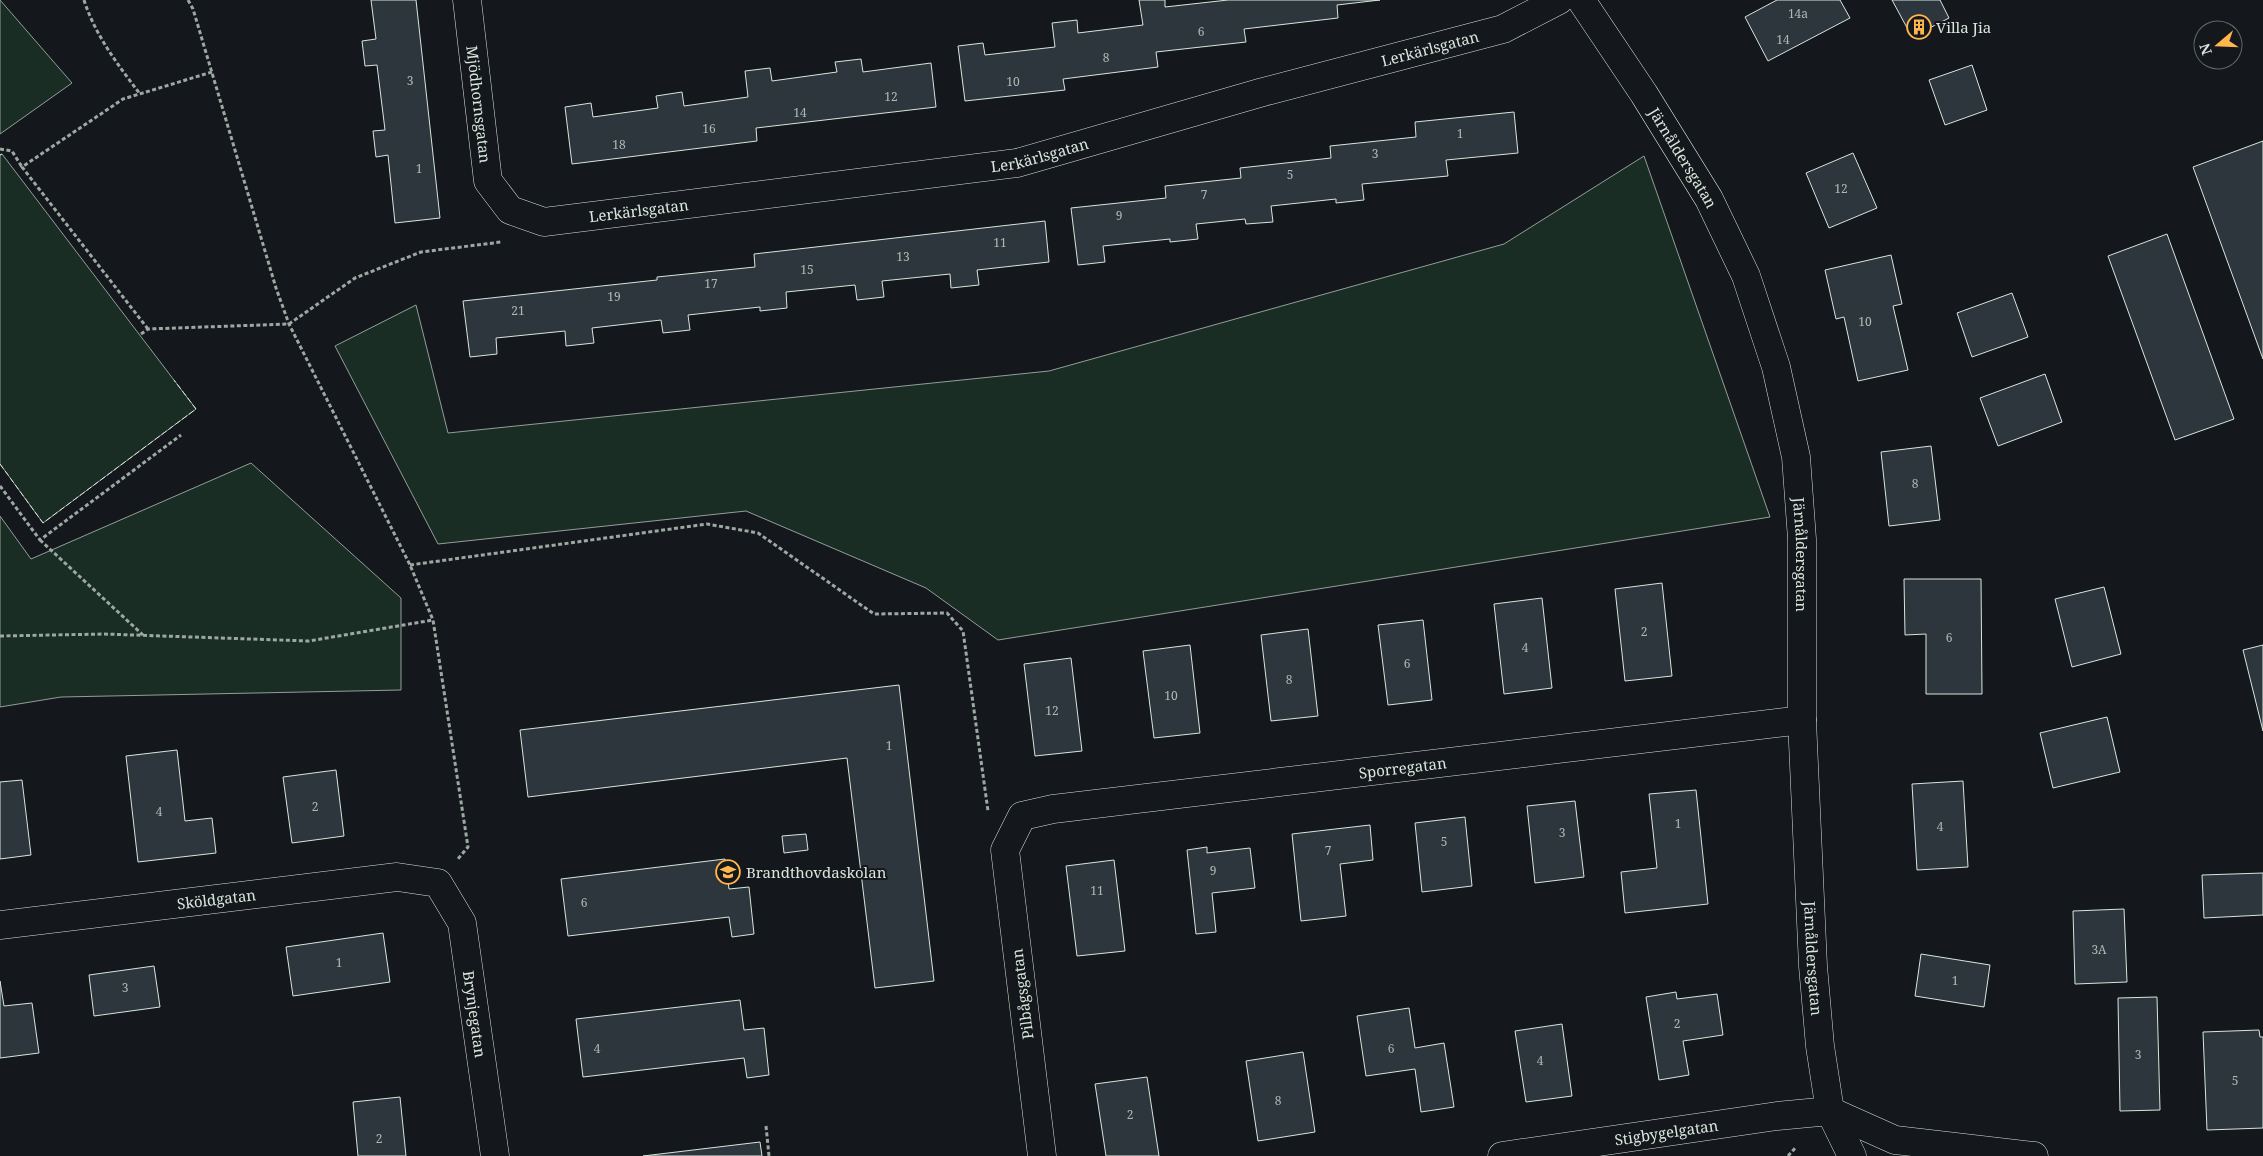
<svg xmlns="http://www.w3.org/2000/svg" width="2263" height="1156" viewBox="0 0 2263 1156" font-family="'Noto Serif',serif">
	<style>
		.green { fill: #1a2d24; stroke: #939e99 }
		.building { fill: #2c363c; stroke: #d8e6dc }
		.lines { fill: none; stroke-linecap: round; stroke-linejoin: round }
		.minor-casing { stroke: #d8e6dc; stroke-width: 29 }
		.path { stroke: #9da8a2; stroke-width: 3; stroke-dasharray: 4 2.5; stroke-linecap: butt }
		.minor { stroke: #14181c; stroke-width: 28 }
		.fence { stroke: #d8e6dc; stroke-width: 1; stroke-dasharray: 6 2.5; stroke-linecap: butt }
		.labels { text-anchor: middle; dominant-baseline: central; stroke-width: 4; stroke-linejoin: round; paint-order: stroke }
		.number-label { font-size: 12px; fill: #adbab4 }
		.poi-label { font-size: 15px; fill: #d8e6dc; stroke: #14181c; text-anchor: start }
		.street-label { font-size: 15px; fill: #d8e6dc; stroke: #14181c }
	</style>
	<rect width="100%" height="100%" fill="#14181c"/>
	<path class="green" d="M0,0l72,83 -72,51z
		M2,154l194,255 -153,114 -43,-59v-309z
		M1644,156l126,361 -772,123 -72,-52 -180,-77 -308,33 -103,-198 81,-41 32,128 601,-62 455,-127z
		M251,463l150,135v92l-340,7 -61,10v-191l31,43z"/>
	<path class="building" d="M371,0h45l24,218 -45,5 -7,-68 -12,2 -3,-26 12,-1 -8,-65 -12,1 -3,-25 14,-2z
		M1139,0h26v7l63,-7h152l-43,5 1,13 -94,11 2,13 -90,10 2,15 -95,12 2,11 -100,11 -7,-55 25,-3 2,12 70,-8 -3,-24 25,-3 1,13 65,-8z
		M1777,0h63l10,18 -82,43 -23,-44z
		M1892,0h48l9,18 -37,19z
		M861,59l2,13 68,-9 5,44 -180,21 1,13 -185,23 -7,-57 26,-4 2,14 65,-9 -2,-12 26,-4 2,14 64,-9 -3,-26 25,-3 2,13 65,-9 -2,-10z
		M1972,65l15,45 -42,15 -16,-45z
		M1514,112l4,41 -72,7 2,16 -86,8 2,16 -28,3v-4l-65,7 2,16 -27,2 -1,-5 -49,5 2,15 -28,3v-3l-67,7 2,16 -27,3 -7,-57 95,-10 -1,-12 76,-8 -1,-10 91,-10 -1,-12 86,-9 -1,-15z
		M2263,141v218l-70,-192z
		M1853,153l24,55 -48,20 -23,-55z
		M1045,221l4,41 -72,8 2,15 -28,3 -1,-14 -68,7 2,16 -27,3 -2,-15 -69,7 1,16 -27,3v-4l-72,8 2,15 -27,3 -2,-13 -69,8 2,15 -28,3 -1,-15 -69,7 1,16 -27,3 -7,-56 194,-21v-3l98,-10 -1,-13z
		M2167,234l67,185 -59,21 -67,-184z
		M1891,255l11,49 -9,2 15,64 -50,11 -14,-64 -8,2 -11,-49z
		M2012,293l16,44 -56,20 -15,-44z
		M2045,374l17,48 -64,24 -18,-48z
		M1931,446l9,74 -51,6 -8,-74z
		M1904,579h77l1,115h-56v-60l-21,1z
		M1662,583l10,93 -47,5 -10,-92z
		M2104,587l17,67 -49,13 -17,-68z
		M1542,598l10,90 -48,6 -10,-90z
		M1423,620l9,80 -44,5 -10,-80z
		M1308,629l10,87 -47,5 -10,-86z
		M1190,645l10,88 -46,5 -11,-87z
		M2263,645v86l-20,-81z
		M1071,658l11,93 -47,5 -11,-92z
		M899,685l35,296 -59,7 -28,-230 -319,39 -8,-67z
		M2107,717l13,55 -67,16 -13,-55z
		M177,750l8,71 27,-3 4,35 -78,9 -12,-106z
		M336,770l8,66 -52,7 -9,-66z
		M22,780l9,75 -31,4v-77z
		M1963,781l5,86 -51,3 -5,-86z
		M1696,790l12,114 -83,9 -4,-41 36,-4 -8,-74z
		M1575,801l9,76 -49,6 -8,-77z
		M1465,817l7,69 -50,6 -7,-69z
		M1370,825l3,35 -33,4 6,52 -45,5 -9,-87z
		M806,834l2,16 -24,3 -2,-17z
		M1207,847v6l43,-5 5,40 -43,5 4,39 -20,2 -9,-84z
		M725,859l4,30 20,-2 5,47 -22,3 -3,-20 -161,19 -7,-57z
		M1114,860l11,91 -48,5 -11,-90z
		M2263,873v42l-59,3 -2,-43z
		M2124,909l3,73 -52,2 -2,-73z
		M383,933l7,49 -97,14 -7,-49z
		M1921,954l69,11 -6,42 -69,-11z
		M154,966l6,41 -66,9 -5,-41z
		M0,981l4,25 28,-3 7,50 -39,5z
		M1676,992l1,7 40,-5 6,41 -40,6 6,34 -30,5 -13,-83z
		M2157,997l3,113 -40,1 -2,-113z
		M740,1000l4,30 20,-2 5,47 -22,3 -3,-20 -161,19 -7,-58z
		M1409,1008l6,40 29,-5 10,64 -33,5 -6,-43 -49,7 -9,-60z
		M1562,1024l10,72 -46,6 -11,-71z
		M2259,1030l1,7h3v91l-56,2 -4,-98z
		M1303,1052l12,80 -57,9 -12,-80z
		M1147,1077l12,79h-53l-11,-72z
		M400,1097l6,59h-48l-5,-54z
		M760,1142l2,14h-119z"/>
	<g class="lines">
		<g class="minor-casing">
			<g id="minor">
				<path id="s1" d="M467,0l21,181 22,29 34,12 473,-59 246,-71 240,-63 56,-29"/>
				<path id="s2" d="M1581,0l63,94 65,105 37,77 30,91 20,90 6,82v181l11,246 7,80 10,65 22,45"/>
				<path id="s3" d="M0,925l397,-48 41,6 24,40 33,233"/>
				<path id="s4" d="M1042,1156l-37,-306 17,-34 31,-7 749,-89"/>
				<path id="s5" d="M1502,1156l275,-40 53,-5 65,29 139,16"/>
			</g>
		</g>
		<path class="path" d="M84,0c11,35 34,65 56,94
			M188,0l5,9 83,279 13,36 121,241 23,55 35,227 -11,13
			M0,149l12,2 10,16
			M148,329l-126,-162 101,-68 89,-27
			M141,334l7,-5 141,-5 66,-46 66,-26 80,-10
			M0,486l40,54 141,-105
			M40,540l103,95
			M410,565l297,-41 51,9 116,81 73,-1 16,18 25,180
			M0,636l104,-2 205,7 124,-21
			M766,1126l3,30
			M1788,1156l8,-9"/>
		<use href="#minor" class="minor"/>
		<path class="fence" d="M0,155l2,-1
			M0,464l43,59 153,-114 -22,-29"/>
	</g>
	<defs>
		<g id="building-ring" transform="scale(1.25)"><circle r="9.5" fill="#14181c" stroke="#ffb74d" stroke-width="1.5"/><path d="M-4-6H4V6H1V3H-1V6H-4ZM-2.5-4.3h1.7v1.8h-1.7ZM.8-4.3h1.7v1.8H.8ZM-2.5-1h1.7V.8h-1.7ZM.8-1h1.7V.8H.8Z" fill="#ffb74d"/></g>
		<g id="school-ring" transform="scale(1.25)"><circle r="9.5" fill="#14181c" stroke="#ffb74d" stroke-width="1.5"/><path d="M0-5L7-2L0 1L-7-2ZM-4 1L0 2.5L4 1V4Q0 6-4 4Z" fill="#ffb74d"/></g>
	</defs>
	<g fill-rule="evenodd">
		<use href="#building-ring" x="1919" y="27"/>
		<use href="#school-ring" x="728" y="872"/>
	</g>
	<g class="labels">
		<g class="number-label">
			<text x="1798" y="13">14a</text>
			<text x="1201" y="31">6</text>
			<text x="1783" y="39">14</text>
			<text x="1106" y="57">8</text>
			<text x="410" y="80">3</text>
			<text x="1013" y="81">10</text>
			<text x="891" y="96">12</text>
			<text x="800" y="112">14</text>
			<text x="709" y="128">16</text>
			<text x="1460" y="133">1</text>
			<text x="619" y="144">18</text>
			<text x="1375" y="153">3</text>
			<text x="419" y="168">1</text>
			<text x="1290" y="174">5</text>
			<text x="1841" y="188">12</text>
			<text x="1204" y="194">7</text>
			<text x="1119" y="215">9</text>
			<text x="1000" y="242">11</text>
			<text x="903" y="256">13</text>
			<text x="807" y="269">15</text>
			<text x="711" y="283">17</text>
			<text x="614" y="296">19</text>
			<text x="518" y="310">21</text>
			<text x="1865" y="321">10</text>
			<text x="1915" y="483">8</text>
			<text x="1644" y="631">2</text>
			<text x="1949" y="637">6</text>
			<text x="1525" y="647">4</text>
			<text x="1407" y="663">6</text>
			<text x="1289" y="679">8</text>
			<text x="1171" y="695">10</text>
			<text x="1052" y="710">12</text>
			<text x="889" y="745">1</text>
			<text x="315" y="806">2</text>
			<text x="159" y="811">4</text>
			<text x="1678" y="823">1</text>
			<text x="1940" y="826">4</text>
			<text x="1562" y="832">3</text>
			<text x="1444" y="841">5</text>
			<text x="1328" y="850">7</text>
			<text x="1213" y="870">9</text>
			<text x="1097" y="890">11</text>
			<text x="584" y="902">6</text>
			<text x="2099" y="949">3A</text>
			<text x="339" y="962">1</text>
			<text x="1955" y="980">1</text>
			<text x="125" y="987">3</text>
			<text x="1677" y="1023">2</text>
			<text x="597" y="1048">4</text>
			<text x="1391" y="1048">6</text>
			<text x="2138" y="1054">3</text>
			<text x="1540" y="1060">4</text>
			<text x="2235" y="1080">5</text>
			<text x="1278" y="1100">8</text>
			<text x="1130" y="1114">2</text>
			<text x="379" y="1138">2</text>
		</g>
		<g class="poi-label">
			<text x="1936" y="27">Villa Jia</text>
			<text x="746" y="872">Brandthovdaskolan</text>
		</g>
		<g class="street-label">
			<text stroke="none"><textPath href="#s1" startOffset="1160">Lerkärlsgatan</textPath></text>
			<text stroke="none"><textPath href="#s1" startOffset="105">Mjödhornsgatan</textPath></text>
			<text stroke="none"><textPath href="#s1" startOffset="755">Lerkärlsgatan</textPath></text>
			<text stroke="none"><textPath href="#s2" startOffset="188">Järnåldersgatan</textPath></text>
			<text stroke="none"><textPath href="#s1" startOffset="350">Lerkärlsgatan</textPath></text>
			<text stroke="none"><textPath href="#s2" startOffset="608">Järnåldersgatan</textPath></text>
			<text stroke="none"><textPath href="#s4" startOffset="730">Sporregatan</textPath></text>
			<text stroke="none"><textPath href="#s3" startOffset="218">Sköldgatan</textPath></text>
			<text stroke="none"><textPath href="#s2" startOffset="1012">Järnåldersgatan</textPath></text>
			<text transform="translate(1022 994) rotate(-97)">Pilbågsgatan</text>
			<text stroke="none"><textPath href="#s3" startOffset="580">Brynjegatan</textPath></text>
			<text stroke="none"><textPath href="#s5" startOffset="166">Stigbygelgatan</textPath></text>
		</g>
	</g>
	<g transform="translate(2218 45) rotate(251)"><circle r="24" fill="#14181c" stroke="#626a69"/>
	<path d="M0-4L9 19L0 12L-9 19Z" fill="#ffb74d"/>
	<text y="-8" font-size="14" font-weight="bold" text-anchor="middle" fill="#d8e6dc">N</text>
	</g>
</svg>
